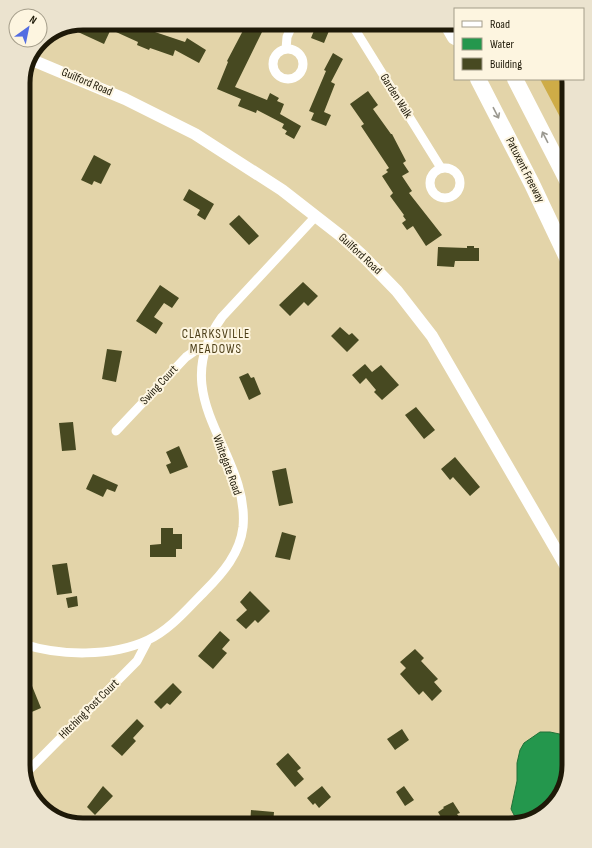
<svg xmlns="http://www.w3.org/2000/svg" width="592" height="848" viewBox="0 0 592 848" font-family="'Sofia Sans Condensed',sans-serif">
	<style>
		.green { fill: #ceac47 }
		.water { fill: #24974d; stroke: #227138 }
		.building { fill: #474921 }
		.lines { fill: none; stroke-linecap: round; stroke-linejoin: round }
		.street { stroke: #fff; stroke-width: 9 }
		.secondary { stroke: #fff; stroke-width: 12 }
		.highway { stroke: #fff; stroke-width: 16 }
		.oneway { stroke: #9a9890 }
		.labels { text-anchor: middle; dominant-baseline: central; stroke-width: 4; stroke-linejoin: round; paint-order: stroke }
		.street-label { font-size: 12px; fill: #1e1908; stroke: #fdf5e0 }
		.neighbourhood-label { font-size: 13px; letter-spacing: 1px; fill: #4c3e17; stroke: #fdf5e0 }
		.rim { fill: none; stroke: #1e1908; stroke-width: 5 }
	</style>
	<rect width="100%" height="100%" fill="#e3d4a9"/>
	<path class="green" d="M540,79h28l1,55z"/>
	<path class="water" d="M540,732h10l19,4v29l-8,30 -22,22 -16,4 -9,-6 -3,-6 6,-28v-18l3,-13 4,-7z"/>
	<path class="building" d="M82,23h8l20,8 -6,13 -26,-12z
		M120,23h25l6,3 -2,4 36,12 2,-4 19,12 -7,13 -24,-13 -2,6 -23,-8 -1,2 -12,-5 1,-3 -22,-10z
		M247,23h15l-2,3 4,2 -29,59 32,13 3,-7 9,5 -2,3 7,3 -4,10 21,12 -7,13 -9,-5 2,-3 -5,-3 2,-4 -27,-14 -1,3 -18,-7 3,-7 -24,-10 11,-27 -1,-1z
		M317,23l14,3 -7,17 -13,-5z
		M333,53l10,6 -12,23 4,2 -11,28 7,3 -5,11 -15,-6 3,-7 -5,-2 17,-40 -2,-1z
		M368,91l10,14 -5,4 18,25h1l14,27 -3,2 6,9 -7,4 10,15 -3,2 33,42 -16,11 -13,-20 -6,4 -5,-7 4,-3 -3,-4 1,-1 -14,-19 3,-3 -11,-17 6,-4 -2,-2 3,-2 -28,-42 3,-2 -14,-20z
		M94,155l17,9 -10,20 -7,-3 -2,4 -11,-5z
		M189,189l25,15 -9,16 -8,-5 3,-5 -17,-10z
		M239,215l20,21 -10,9 -20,-21z
		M467,246h7v2h5v13h-24l-1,6 -17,-1 1,-19 29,1z
		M303,282l15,14 -10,10 -4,-4 -14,14 -11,-11z
		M160,285l19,13 -7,10 -8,-5 -10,14 9,6 -7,11 -20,-13z
		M340,327l9,8 3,-2 7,7 -12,12 -16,-16z
		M107,349l15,2 -6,31 -14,-3z
		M365,364l7,8 9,-7 18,20 -17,15 -8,-8 2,-2 -10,-12 -6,6 -8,-9z
		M248,373l3,5 3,-1 7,17 -12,6 -10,-23z
		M416,407l19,23 -11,9 -19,-24z
		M73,422l3,28 -14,1 -3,-28z
		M179,446l9,21 -18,7 -4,-9 5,-2 -5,-11z
		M455,457l25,30 -10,9 -17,-19 -3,3 -9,-11z
		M286,468l7,35 -14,3 -7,-35z
		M93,474l25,11 -3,7 -8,-3 -4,8 -17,-8z
		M161,528h12v6h9v15h-6v8h-26v-12l11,-1z
		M282,532l14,4 -6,24 -15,-3z
		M67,563l5,30 -15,2 -5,-30z
		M250,591l20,20 -12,12 -3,-3 -9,9 -10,-9 11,-10 -7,-8z
		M77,596l1,10 -10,2 -2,-10z
		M220,631l10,9 -8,9 5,4 -14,16 -15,-13z
		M415,649l9,9 -3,3 17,18 -4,3 8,9 -10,10 -9,-10 -4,4 -19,-21 6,-6 -6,-6z
		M30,681l11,27 -14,6 -4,-11v-19z
		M173,683l9,9 -12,13 -3,-2 -6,6 -7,-7z
		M137,719l7,7 -11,12 3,3 -14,15 -11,-10z
		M402,729l7,11 -14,10 -8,-11z
		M288,753l13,15 -4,3 7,8 -9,8 -19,-23z
		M103,786l10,10 -18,19 -8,-8z
		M322,786l9,11 -12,11 -4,-5 -2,2 -6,-7z
		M404,786l10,14 -9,6 -9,-14z
		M453,802l7,11 -3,1 8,11h-21l-4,-7 1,-1 -3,-5 6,-4 -1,-1z
		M251,810l23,2 -1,13h-23z"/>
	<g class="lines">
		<path class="street" d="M351,23l90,145
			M273 64a15 15 0 1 1 30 0a15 15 0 1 1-30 0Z
			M286,49l1,-12 6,-14
			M430 183a15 15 0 1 1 30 0a15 15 0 1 1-30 0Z
			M116,431l70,-74 10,-7 10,-4
			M23,644c37,12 89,13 125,-4 22,-10 40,-32 57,-49 18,-18 35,-38 38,-64 7,-76 -80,-128 -21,-210l94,-101
			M25,774l112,-113 11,-21"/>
		<path class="secondary" d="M32,60l93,39 70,35 87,56 59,46 21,19 35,36 35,45 137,236"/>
		<path class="highway" d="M447,23l8,14
			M478,79l54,105 37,78
			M515,79l54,105"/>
	</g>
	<defs><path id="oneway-shaft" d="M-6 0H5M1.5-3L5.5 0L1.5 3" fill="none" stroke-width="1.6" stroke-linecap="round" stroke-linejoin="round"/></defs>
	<g class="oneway">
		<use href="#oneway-shaft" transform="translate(496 113) rotate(63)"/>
		<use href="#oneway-shaft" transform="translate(545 137) rotate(-117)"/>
	</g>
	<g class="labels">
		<g class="street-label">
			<text transform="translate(87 82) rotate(23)">Guilford Road</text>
			<text transform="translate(396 96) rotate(58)">Garden Walk</text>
			<text transform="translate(525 170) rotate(63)">Patuxent Freeway</text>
			<text transform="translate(360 254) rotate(43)">Guilford Road</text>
			<text transform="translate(159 385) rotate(-47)">Swing Court</text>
			<text transform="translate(227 465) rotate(70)">Whitegate Road</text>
			<text transform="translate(89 709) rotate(-45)">Hitching Post Court</text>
		</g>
		<g class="neighbourhood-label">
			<text x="216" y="334">CLARKSVILLE<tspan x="216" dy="15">MEADOWS</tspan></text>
		</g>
	</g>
	<path d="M0 0H592V848H0ZM83 30H509A53 53 0 0 1 562 83V765A53 53 0 0 1 509 818H83A53 53 0 0 1 30 765V83A53 53 0 0 1 83 30Z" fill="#ebe3cf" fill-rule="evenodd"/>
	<path class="rim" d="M83 30H509A53 53 0 0 1 562 83V765A53 53 0 0 1 509 818H83A53 53 0 0 1 30 765V83A53 53 0 0 1 83 30Z"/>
	<rect x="454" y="8" width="130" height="72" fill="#fdf5e0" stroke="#a49d8a"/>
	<rect x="462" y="21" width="20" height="6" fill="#ffffff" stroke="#a49d8a"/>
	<text x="490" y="28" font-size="12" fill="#1e1908">Road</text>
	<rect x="462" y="38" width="20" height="12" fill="#24974d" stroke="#a49d8a"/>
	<text x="490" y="48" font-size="12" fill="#1e1908">Water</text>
	<rect x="462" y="58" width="20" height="12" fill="#474921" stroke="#a49d8a"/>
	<text x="490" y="68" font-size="12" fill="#1e1908">Building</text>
	<g transform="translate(28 28) rotate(33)"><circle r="19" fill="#fdf5e0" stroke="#a49d8a"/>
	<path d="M0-3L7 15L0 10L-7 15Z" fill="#536de2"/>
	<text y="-6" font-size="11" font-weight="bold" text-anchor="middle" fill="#1e1908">N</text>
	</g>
</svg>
